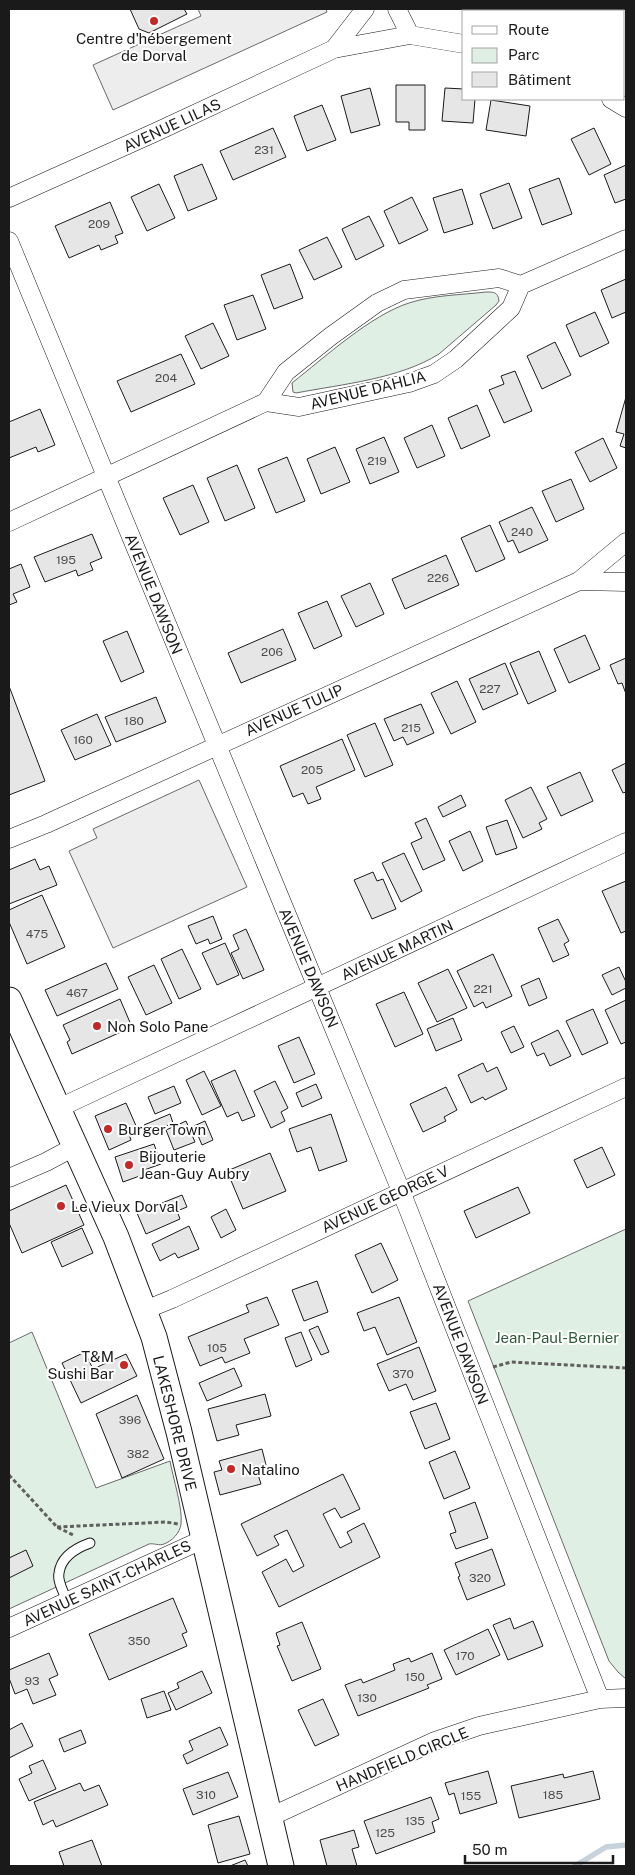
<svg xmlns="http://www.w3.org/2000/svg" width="635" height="1875" viewBox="0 0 635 1875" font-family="'Public Sans',sans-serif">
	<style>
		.green { fill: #e0efe3; stroke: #6a6a6a }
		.parking { fill: #ededed; stroke: #6a6a6a }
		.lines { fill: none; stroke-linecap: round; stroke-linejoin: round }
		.stream { stroke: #c6d2dc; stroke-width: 5.5 }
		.building { fill: #e6e6e6; stroke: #1a1a1a }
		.lane-casing { stroke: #1a1a1a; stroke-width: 11 }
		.street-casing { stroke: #1a1a1a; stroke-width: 19 }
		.secondary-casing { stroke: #1a1a1a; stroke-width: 27 }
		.path { stroke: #5f5f5f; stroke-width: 3; stroke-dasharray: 4 2.5; stroke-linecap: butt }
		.lane { stroke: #fff; stroke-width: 9 }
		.street { stroke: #fff; stroke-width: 18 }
		.secondary { stroke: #fff; stroke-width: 25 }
		.poi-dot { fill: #c62828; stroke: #fff; stroke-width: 2 }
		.labels { text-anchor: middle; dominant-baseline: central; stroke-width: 4; stroke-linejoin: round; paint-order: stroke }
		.number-label { font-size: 12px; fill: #4d4d4d }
		.poi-label { font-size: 15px; fill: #1a1a1a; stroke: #fff; text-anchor: start }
		.street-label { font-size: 15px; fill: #1a1a1a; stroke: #fff }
		.park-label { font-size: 15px; fill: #2b5a34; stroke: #fff }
	</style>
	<rect width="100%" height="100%" fill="#fff"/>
	<path class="green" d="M486,292c8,0 12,0 13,9l-3,4 -57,49c-40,25 -96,30 -143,39l-3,-1 -1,-9c33,-26 79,-68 117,-80 24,-8 52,-8 77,-11z
		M626,1229v450l-8,-7 -9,-11 -141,-360z
		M32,1332l64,156 74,-27c3,17 13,48 11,63 -1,9 -9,17 -17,20 -5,2 -10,-1 -15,0l-140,65v-266z"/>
	<path class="parking" d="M198,9h128l1,3 -214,98 -20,-45 108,-49z
		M199,780l48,107 -134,61 -44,-97 28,-13 -4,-9z"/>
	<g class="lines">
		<path class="stream" d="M575,1866l31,-19 20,-2"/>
	</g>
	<path class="building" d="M130,9h54l3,5 -38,19 -10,-4z
		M525,9h32l-1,2h-27z
		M591,9h21l6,2h-28z
		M396,85h29v45h-16v-8h-13z
		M370,88l10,37 -29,8 -10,-37z
		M445,88l19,1v10h11l-2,24 -31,-2z
		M491,100l39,6 -4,30 -40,-6z
		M322,105l14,35 -29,11 -13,-35z
		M273,128l13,29 -53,23 -13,-29z
		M594,128l17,36 -22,11 -18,-36z
		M202,164l15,35 -29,12 -14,-35z
		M626,165v34l-11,4 -11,-28z
		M559,178l13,36 -30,11 -13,-36z
		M509,183l13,35 -29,11 -13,-35z
		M159,184l16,34 -28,13 -16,-34z
		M462,189l11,35 -29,9 -11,-35z
		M412,197l16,33 -29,14 -15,-33z
		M110,202l13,31 -8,3 3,7 -17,7 -2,-5 -30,13 -14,-32z
		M369,216l15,30 -28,14 -14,-31z
		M327,237l15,30 -28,13 -15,-30z
		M290,264l13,34 -29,11 -13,-34z
		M626,279v33l-14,6 -11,-28z
		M253,295l13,34 -29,11 -13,-35z
		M595,312l14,31 -29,14 -14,-32z
		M213,323l16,33 -28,13 -16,-33z
		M555,342l16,33 -29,14 -15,-33z
		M181,354l14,30 -64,28 -14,-31z
		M515,371l17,40 -28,12 -15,-33 15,-6 -3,-8z
		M626,397v51l-6,-2 4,-12 -8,-2z
		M477,405l13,31 -29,13 -13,-31z
		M40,409l15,36 -17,7 -2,-5 -27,11v-36z
		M432,425l13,31 -28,12 -13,-30z
		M384,437l15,35 -29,12 -14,-35z
		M603,438l14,30 -27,14 -15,-30z
		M335,447l15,35 -29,12 -14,-35z
		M287,457l18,44 -29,12 -18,-44z
		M237,465l18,43 -30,13 -18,-43z
		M571,479l13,30 -28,13 -14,-31z
		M193,485l16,37 -29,13 -17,-37z
		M532,507l16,33 -29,13 -6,-13 -5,2 -9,-20z
		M490,525l15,34 -29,13 -15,-34z
		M92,534l10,24 -12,5 3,7 -15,6 -2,-6 -31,12 -11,-25z
		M446,555l13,30 -54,24 -13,-30z
		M21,564l9,23 -17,7 4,8 -8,3v-36z
		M370,583l14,31 -28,13 -15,-31z
		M327,601l15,35 -28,13 -16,-36z
		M283,629l13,31 -55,23 -13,-30z
		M127,631l17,41 -23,10 -18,-41z
		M585,635l15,34 -31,14 -15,-34z
		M539,651l17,40 -28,13 -18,-41z
		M626,658v36l-4,-11 -4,1 -8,-19z
		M505,663l13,31 -35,16 -14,-31z
		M457,681l19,41 -25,12 -20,-41z
		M9,686l36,95 -36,14z
		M156,697l10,25 -50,20 -11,-25z
		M421,704l13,29 -27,12 -4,-8 -9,4 -10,-22z
		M97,714l14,31 -36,15 -14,-30z
		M375,723l18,42 -28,12 -18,-42z
		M342,739l13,31 -39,17 5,12 -13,5 -5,-11 -10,4 -13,-31z
		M626,763v29l-3,1 -11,-23z
		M580,772l13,29 -32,15 -14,-29z
		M531,787l16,32 -8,4 3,6 -19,9 -18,-38z
		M461,795l5,11 -23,11 -5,-10z
		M426,818l19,42 -22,10 -12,-27 11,-5 -7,-15z
		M507,820l10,28 -21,7 -10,-28z
		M470,831l13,30 -20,10 -14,-30z
		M404,853l18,38 -21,11 -19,-39z
		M35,859l5,11 9,-4 8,19 -48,19v-34z
		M373,872l4,9 6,-2 13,30 -24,10 -18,-39z
		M626,881v50l-5,2 -19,-42z
		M42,895l23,52 -38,17 -18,-42v-12z
		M213,916l9,23 -12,5 -2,-5 -12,5 -8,-18z
		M558,919l11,22 -5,3 5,11 -16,7 -15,-34z
		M246,929l18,41 -21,9 -12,-26 8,-4 -6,-14z
		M225,943l14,32 -22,10 -15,-32z
		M182,949l19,40 -22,10 -18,-40z
		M493,954l19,42 -26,12 -3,-6 -9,5 -17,-36z
		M106,963l12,26 -61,27 -12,-26z
		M154,965l18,38 -26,12 -18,-38z
		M619,967l7,15v6l-14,7 -10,-20z
		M448,969l19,39 -30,14 -19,-39z
		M539,978l8,20 -18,8 -8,-20z
		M404,992l19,42 -28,13 -19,-43z
		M120,999l12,28 -60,27 -5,-12 3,-2 -7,-15z
		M626,1000v42l-5,2 -16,-34z
		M593,1009l15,34 -26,12 -16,-34z
		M453,1018l9,22 -26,11 -9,-22z
		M514,1026l10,21 -13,6 -10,-21z
		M558,1030l13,26 -21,10 -6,-13 -7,3 -6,-13z
		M299,1037l16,37 -21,9 -16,-37z
		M483,1063l4,9 10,-5 10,22 -22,11 -2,-3 -12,6 -13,-28z
		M235,1070l20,46 -13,5 -4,-9 -11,5 -16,-36z
		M204,1071l17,35 -19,9 -16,-35z
		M275,1081l13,27 -7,4 4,9 -14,7 -17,-37z
		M316,1084l6,14 -20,9 -6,-14z
		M174,1086l7,17 -26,11 -7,-17z
		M446,1087l11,23 -13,7 2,4 -23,11 -13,-28z
		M126,1103l11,25 -9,4 3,8 -22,10 -14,-34z
		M170,1114l3,9 -25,11 -4,-9z
		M331,1114l16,47 -28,10 -8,-24 -14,5 -8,-23z
		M186,1121l9,21 -21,8 -8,-20z
		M205,1121l8,19 -11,5 -8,-19z
		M154,1144l7,20 -17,6 1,4 -22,8 -8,-25z
		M602,1147l13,28 -28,13 -13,-28z
		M270,1153l16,38 -43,18 -16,-38z
		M66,1185l18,40 -62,28 -13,-30v-12z
		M518,1187l12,26 -54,25 -12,-27z
		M182,1195l5,12 -10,4 3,8 -34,15 -9,-21z
		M226,1209l10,21 -15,8 -10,-21z
		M189,1226l10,23 -21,9 -3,-5 -15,8 -8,-17z
		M82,1228l11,25 -31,14 -11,-25z
		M381,1243l17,37 -26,13 -17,-38z
		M317,1281l11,31 -24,9 -12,-31z
		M267,1297l12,28 -35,14 6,14 -25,10 -3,-6 -22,9 -12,-29 61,-25 -3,-7z
		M399,1297l18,45 -30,13 -12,-28 -11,4 -7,-18z
		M318,1326l11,26 -8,3 -12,-25z
		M301,1332l11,28 -16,7 -11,-29z
		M419,1347l17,44 -23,9 -7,-16 -17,7 -12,-27z
		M85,1352l8,17 33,-15 11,22 -56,27 -19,-40z
		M234,1368l8,18 -35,15 -8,-18z
		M265,1394l6,22 -35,9 3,10 -22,6 -9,-32z
		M137,1395l27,64 -42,19 -26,-64z
		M436,1403l14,36 -25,10 -15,-37z
		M262,1449l4,16 -10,3 5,16 -41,11 -6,-23 8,-2 -3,-9z
		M455,1451l15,37 -26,11 -15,-37z
		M343,1474l17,35 -19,9 -6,-10 -12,6 17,34 12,-6 -5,-10 17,-9 16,34 -101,50 -17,-35 24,-13 7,13 11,-6 -17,-36 -13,6 5,9 -22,11 -16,-32z
		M475,1502l13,36 -32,11 -6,-15 6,-2 -7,-20z
		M492,1549l13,36 -38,15 -9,-23 2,-1 -5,-13z
		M26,1550l7,16 -24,12v-20z
		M173,1598l14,34 -5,2 5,12 -78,34 -20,-46z
		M510,1618l4,11 19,-8 10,25 -35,14 -15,-35z
		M302,1622l19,47 -29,12 -15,-35 3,-1 -4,-12z
		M488,1629l12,26 -44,20 -12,-25z
		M49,1653l9,22 -9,4 7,16 -23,9 -6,-15 -12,5 -6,-16v-8z
		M432,1653l10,26 -15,6 2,3 -71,28 -13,-31 16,-6 2,4 32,-13 -2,-6 16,-6 2,4z
		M202,1671l10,22 -36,17 -8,-17 11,-5 -2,-5z
		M164,1691l7,19 -24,8 -6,-19z
		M323,1699l16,36 -24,11 -17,-36z
		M22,1723l11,23 -24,12v-28z
		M220,1727l8,18 -41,19 -4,-9 10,-5 -4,-9z
		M81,1730l5,13 -22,9 -5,-13z
		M43,1760l13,29 -27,12 -10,-22 13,-6 -3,-7z
		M488,1771l9,32 -37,11 -6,-21 -5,2 -4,-12z
		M593,1771l7,28 -81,19 -8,-32 52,-12 1,4z
		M228,1772l10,25 -45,18 -10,-26z
		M80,1783l4,8 15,-6 9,20 -52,22 -3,-7 -10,5 -9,-23z
		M431,1797l8,22 -7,3 3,10 -59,22 -12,-33z
		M239,1816l11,38 -32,9 -10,-38z
		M354,1830l5,17 -7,2 5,17h-30l-7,-26z
		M92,1840l10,26h-38l-5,-14z
		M245,1860l3,6h-18z"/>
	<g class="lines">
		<g class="lane-casing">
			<path id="lane" d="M67,1601c-3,-8 -10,-20 -8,-28 2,-16 17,-25 31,-30"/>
		</g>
		<g class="street-casing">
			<path id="street" d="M397,9l13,26 54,9
				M334,49l31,-40
				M611,99l15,9
				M9,198l147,-66 178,-83 76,-14
				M9,241l392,950 199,508
				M266,402l33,5 110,-24 25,-9 22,-15 55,-51 10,-23
				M9,522l257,-120 20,-30 45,-36 46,-33 27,-13 95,-12 22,7 105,-46
				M579,581l47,1
				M9,839l37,-15 533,-243 47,-39
				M59,1108l567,-266
				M9,1178l37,-16 30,-16
				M145,1310l27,-11 454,-212
				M9,1628l197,-90
				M270,1817l165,-76 44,-15 121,-27 26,-1"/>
		</g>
		<g class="secondary-casing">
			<path id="secondary" d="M9,1000l107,237 38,100 25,95 102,434"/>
		</g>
		<path class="path" d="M493,1367l18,-5 115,6
			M9,1475l48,52 16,8
			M57,1527l109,-5 12,2"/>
		<use href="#lane" class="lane"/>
		<use href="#street" class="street"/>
		<use href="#secondary" class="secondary"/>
	</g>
	<g class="poi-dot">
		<circle cx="154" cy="21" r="5"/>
		<circle cx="97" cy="1026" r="5"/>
		<circle cx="108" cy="1129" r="5"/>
		<circle cx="129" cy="1165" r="5"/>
		<circle cx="61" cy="1206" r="5"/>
		<circle cx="124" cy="1365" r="5"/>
		<circle cx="231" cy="1469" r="5"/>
	</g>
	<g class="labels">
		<g class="number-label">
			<text x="264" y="150">231</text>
			<text x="99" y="224">209</text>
			<text x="166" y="378">204</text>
			<text x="377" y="461">219</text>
			<text x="522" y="532">240</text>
			<text x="66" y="560">195</text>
			<text x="438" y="578">226</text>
			<text x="272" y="652">206</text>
			<text x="490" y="689">227</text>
			<text x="134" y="721">180</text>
			<text x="411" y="728">215</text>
			<text x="83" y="740">160</text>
			<text x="312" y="770">205</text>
			<text x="37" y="934">475</text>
			<text x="483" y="989">221</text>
			<text x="77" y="993">467</text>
			<text x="217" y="1348">105</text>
			<text x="403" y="1374">370</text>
			<text x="130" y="1420">396</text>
			<text x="138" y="1454">382</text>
			<text x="480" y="1578">320</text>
			<text x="139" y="1641">350</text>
			<text x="465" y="1656">170</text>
			<text x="415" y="1677">150</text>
			<text x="32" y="1681">93</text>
			<text x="367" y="1698">130</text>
			<text x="206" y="1795">310</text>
			<text x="553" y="1795">185</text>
			<text x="471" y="1796">155</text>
			<text x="415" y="1821">135</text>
			<text x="385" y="1833">125</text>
		</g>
		<g class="poi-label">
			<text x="154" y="38" text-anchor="middle">Centre d'hébergement<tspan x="154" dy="17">de Dorval</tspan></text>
			<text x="107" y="1026">Non Solo Pane</text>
			<text x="118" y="1129">Burger Town</text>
			<text x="139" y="1156">Bijouterie<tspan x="139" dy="17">Jean-Guy Aubry</tspan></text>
			<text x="71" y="1206">Le Vieux Dorval</text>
			<text x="114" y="1356" text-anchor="end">T&amp;M<tspan x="114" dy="17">Sushi Bar</tspan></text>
			<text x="241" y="1469">Natalino</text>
		</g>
		<g class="street-label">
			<text transform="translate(172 125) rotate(-25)">AVENUE LILAS</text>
			<text transform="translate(368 390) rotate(-14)">AVENUE DAHLIA</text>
			<text transform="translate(154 594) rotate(68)">AVENUE DAWSON</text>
			<text transform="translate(294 710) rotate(-24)">AVENUE TULIP</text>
			<text transform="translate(397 950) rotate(-25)">AVENUE MARTIN</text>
			<text transform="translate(309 968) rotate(67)">AVENUE DAWSON</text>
			<text transform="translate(385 1199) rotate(-25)">AVENUE GEORGE V</text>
			<text transform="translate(461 1344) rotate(69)">AVENUE DAWSON</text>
			<text transform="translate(175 1423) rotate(76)">LAKESHORE DRIVE</text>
			<text transform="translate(107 1583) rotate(-25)">AVENUE SAINT-CHARLES</text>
			<text transform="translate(402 1759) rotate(-23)">HANDFIELD CIRCLE</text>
		</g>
		<g class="park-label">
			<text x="557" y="1337">Jean-Paul-Bernier</text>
		</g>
	</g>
	<rect width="635" height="1875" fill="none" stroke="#1a1a1a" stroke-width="20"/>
	<rect x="462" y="10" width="162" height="90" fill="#ffffff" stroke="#a3a3a3"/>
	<rect x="472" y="26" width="25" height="8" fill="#ffffff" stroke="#a3a3a3"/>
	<text x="508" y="35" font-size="15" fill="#1a1a1a">Route</text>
	<rect x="472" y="48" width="25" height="15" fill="#e0efe3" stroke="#a3a3a3"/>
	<text x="508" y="60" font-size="15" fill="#1a1a1a">Parc</text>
	<rect x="472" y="72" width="25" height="15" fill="#e6e6e6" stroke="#a3a3a3"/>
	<text x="508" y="85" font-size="15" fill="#1a1a1a">Bâtiment</text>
	<path d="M465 1855v8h148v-8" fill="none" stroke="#1a1a1a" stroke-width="2.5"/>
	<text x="472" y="1855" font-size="15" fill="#1a1a1a" stroke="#ffffff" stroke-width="4" paint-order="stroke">50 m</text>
</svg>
